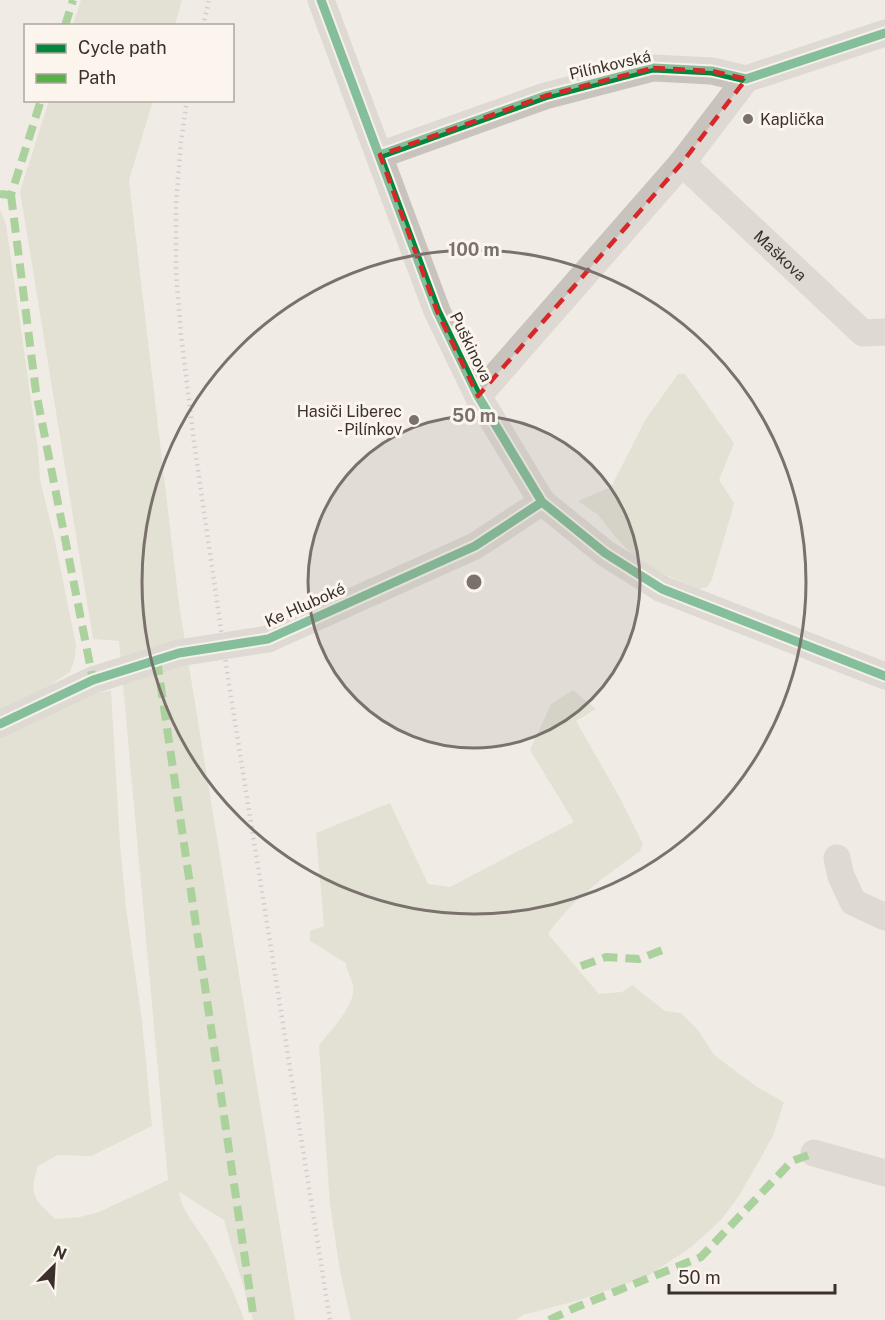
<svg xmlns="http://www.w3.org/2000/svg" width="885" height="1320" viewBox="0 0 885 1320" font-family="'Public Sans',sans-serif">
	<style>
		.green { fill: #d1d6bf }
		.lines { fill: none; stroke-linecap: round; stroke-linejoin: round }
		.minor { stroke: #c9c3be; stroke-width: 27 }
		.rail { stroke: #b1aca8; stroke-width: 4.5; stroke-dasharray: 1.5 4.5; stroke-linecap: butt }
		.minor-bridge { stroke: #c9c3be; stroke-width: 27 }
		.quiet { stroke: #57b246; stroke-width: 8; stroke-dasharray: 15 8; stroke-linecap: butt }
		.cycleway-casing { stroke: #fbf5ee; stroke-width: 13 }
		.cycleway { stroke: #00873e; stroke-width: 9 }
		.marked { fill: none; stroke: #d62828; stroke-width: 4.5; stroke-dasharray: 12 8; stroke-linejoin: round }
		.ring { fill: none; stroke: #7a716c; stroke-width: 3 }
		.poi-dot { fill: #7a716c; stroke: #fbf5ee; stroke-width: 2 }
		.labels { text-anchor: middle; dominant-baseline: central; stroke-width: 6; stroke-linejoin: round; paint-order: stroke }
		.street-label { font-size: 16px; fill: #3b302b; stroke: #fbf5ee }
		.poi-label { font-size: 16px; fill: #3b302b; stroke: #fbf5ee; text-anchor: start }
		.centre { fill: #7a716c; stroke: #fbf5ee; stroke-width: 3 }
		.ring-label { font-size: 18px; text-anchor: middle; font-weight: bold; fill: #7a716c; stroke: #fbf5ee; stroke-width: 6; stroke-linejoin: round; paint-order: stroke }
	</style>
	<rect width="100%" height="100%" fill="#f0ebe5"/>
	<path class="green" d="M81,0h101l-7,25h-102z
		M49,101h104l-24,79 50,424 116,716h-42l-29,-100 -45,-28c2,19 21,39 31,56 13,23 26,47 34,72h-244v-587c35,-15 73,-39 111,-42l9,153 6,64 16,113 10,105 -61,30 -33,-1 -20,11c-9,29 -5,32 17,53l25,-2 19,-5 69,-32 -49,-539 -26,-2 -73,-448z
		M0,210l6,14 32,225 2,31 13,52 23,113 -1,13 -5,14 -44,29 -26,13z
		M678,374h7l49,69 -15,37 15,23 -2,8 -20,68 -5,8 -9,2 -55,-24 -26,-26 -19,-24 -20,-14 33,-14 35,-68z
		M573,690l23,19 -20,12 44,77 23,46 -3,7c-34,25 -68,48 -92,83l51,60 23,-2 10,-7 33,26 16,2 17,17 16,25 43,32 27,15 -11,34 -34,60 -19,25 -30,27 -44,29 -70,24 -53,14 -7,5h-165l-11,-49 -10,-67 -11,-158c10,-15 38,-41 34,-61 -2,-8 -6,-13 -7,-22l-36,-22v-10l14,-5 -8,-93 74,-30 38,81 22,3 124,-65 -44,-72 21,-46z"/>
	<g class="lines">
		<g class="minor">
			<path d="M321,0l116,311 41,85 64,106 63,51 57,36 223,87"/>
			<path d="M380,155l165,-59 108,-28 59,3 34,8 139,-46"/>
			<path id="s1" d="M682,163l181,170 22,-1"/>
			<path d="M478,396l204,-233 64,-84"/>
			<path d="M268,639l207,-93 67,-44"/>
			<path d="M0,724l93,-44 86,-27"/>
			<path d="M837,858l4,18 12,26 32,15"/>
			<path d="M814,1153l71,20"/>
		</g>
		<path class="rail" d="M203,26l6,-26
			M187,100l-6,42 -5,61v69l5,62 13,108 34,236 102,642"/>
		<path class="minor-bridge" d="M179,653l89,-14"/>
		<path class="quiet" d="M65,26l8,-26
			M0,194l11,1 30,-95
			M11,195l25,197 57,288
			M157,660l97,660
			M581,966l25,-9 33,2 26,-10
			M549,1320l23,-11 129,-52 91,-96 22,-8"/>
		<g class="cycleway-casing">
			<path id="cycleway" d="M321,0l116,311 41,85 64,106 63,51 57,36 223,87
				M380,155l165,-59 108,-28 59,3 34,8 139,-46
				M0,724l93,-44 86,-27 89,-14 207,-93 67,-44"/>
		</g>
		<use href="#cycleway" class="cycleway"/>
	</g>
	<path d="M0 0H885V1320H0ZM653,68l59,3 34,8 -64,84 -204,233 -41,-85 -57,-156 165,-59z" fill="#f0ebe5" fill-opacity=".55" fill-rule="evenodd"/>
	<path class="marked" d="M653,68l59,3 34,8 -64,84 -204,233 -41,-85 -57,-156 165,-59z"/>
	<circle cx="474" cy="582" r="166" fill="#7a716c" fill-opacity=".12"/>
	<g class="ring">
		<circle cx="474" cy="582" r="166"/>
		<circle cx="474" cy="582" r="332"/>
	</g>
	<g class="poi-dot">
		<circle cx="748" cy="119" r="6"/>
		<circle cx="414" cy="420" r="6"/>
	</g>
	<g class="labels">
		<g class="street-label">
			<text transform="translate(610 65) rotate(-13)">Pilínkovská</text>
			<text stroke="none"><textPath href="#s1" startOffset="135">Maškova</textPath></text>
			<text transform="translate(471 347) rotate(64)">Puškinova</text>
			<text transform="translate(305 605) rotate(-24)">Ke Hluboké</text>
		</g>
		<g class="poi-label">
			<text x="760" y="119">Kaplička</text>
			<text x="402" y="411" text-anchor="end">Hasiči Liberec<tspan x="402" dy="18">- Pilínkov</tspan></text>
		</g>
	</g>
	<circle cx="474" cy="582" r="9" class="centre"/>
	<g class="ring-label">
		<text x="474" y="256">100 m</text>
		<text x="474" y="422">50 m</text>
	</g>
	<rect x="24" y="24" width="210" height="78" fill="#fbf5ee" stroke="#aea6a0" stroke-width="1.5"/>
	<rect x="36" y="44" width="30" height="9" fill="#00873e" stroke="#aea6a0" stroke-width="1.5"/>
	<text x="78" y="54" font-size="18" fill="#3b302b">Cycle path</text>
	<rect x="36" y="74" width="30" height="9" fill="#57b246" stroke="#aea6a0" stroke-width="1.5"/>
	<text x="78" y="84" font-size="18" fill="#3b302b">Path</text>
	<g transform="translate(54 1266) rotate(24)" stroke="#fbf5ee" stroke-width="4.5" paint-order="stroke">
	<path d="M0-4.5L10 22L0 15L-10 22Z" fill="#3b302b"/>
	<text y="-9" font-size="16" font-weight="bold" text-anchor="middle" fill="#3b302b">N</text>
	</g>
	<path d="M669 1284v9h166v-9" fill="none" stroke="#3b302b" stroke-width="3"/>
	<text x="678" y="1284" font-size="18" fill="#3b302b" stroke="#fbf5ee" stroke-width="4.5" paint-order="stroke">50 m</text>
</svg>
